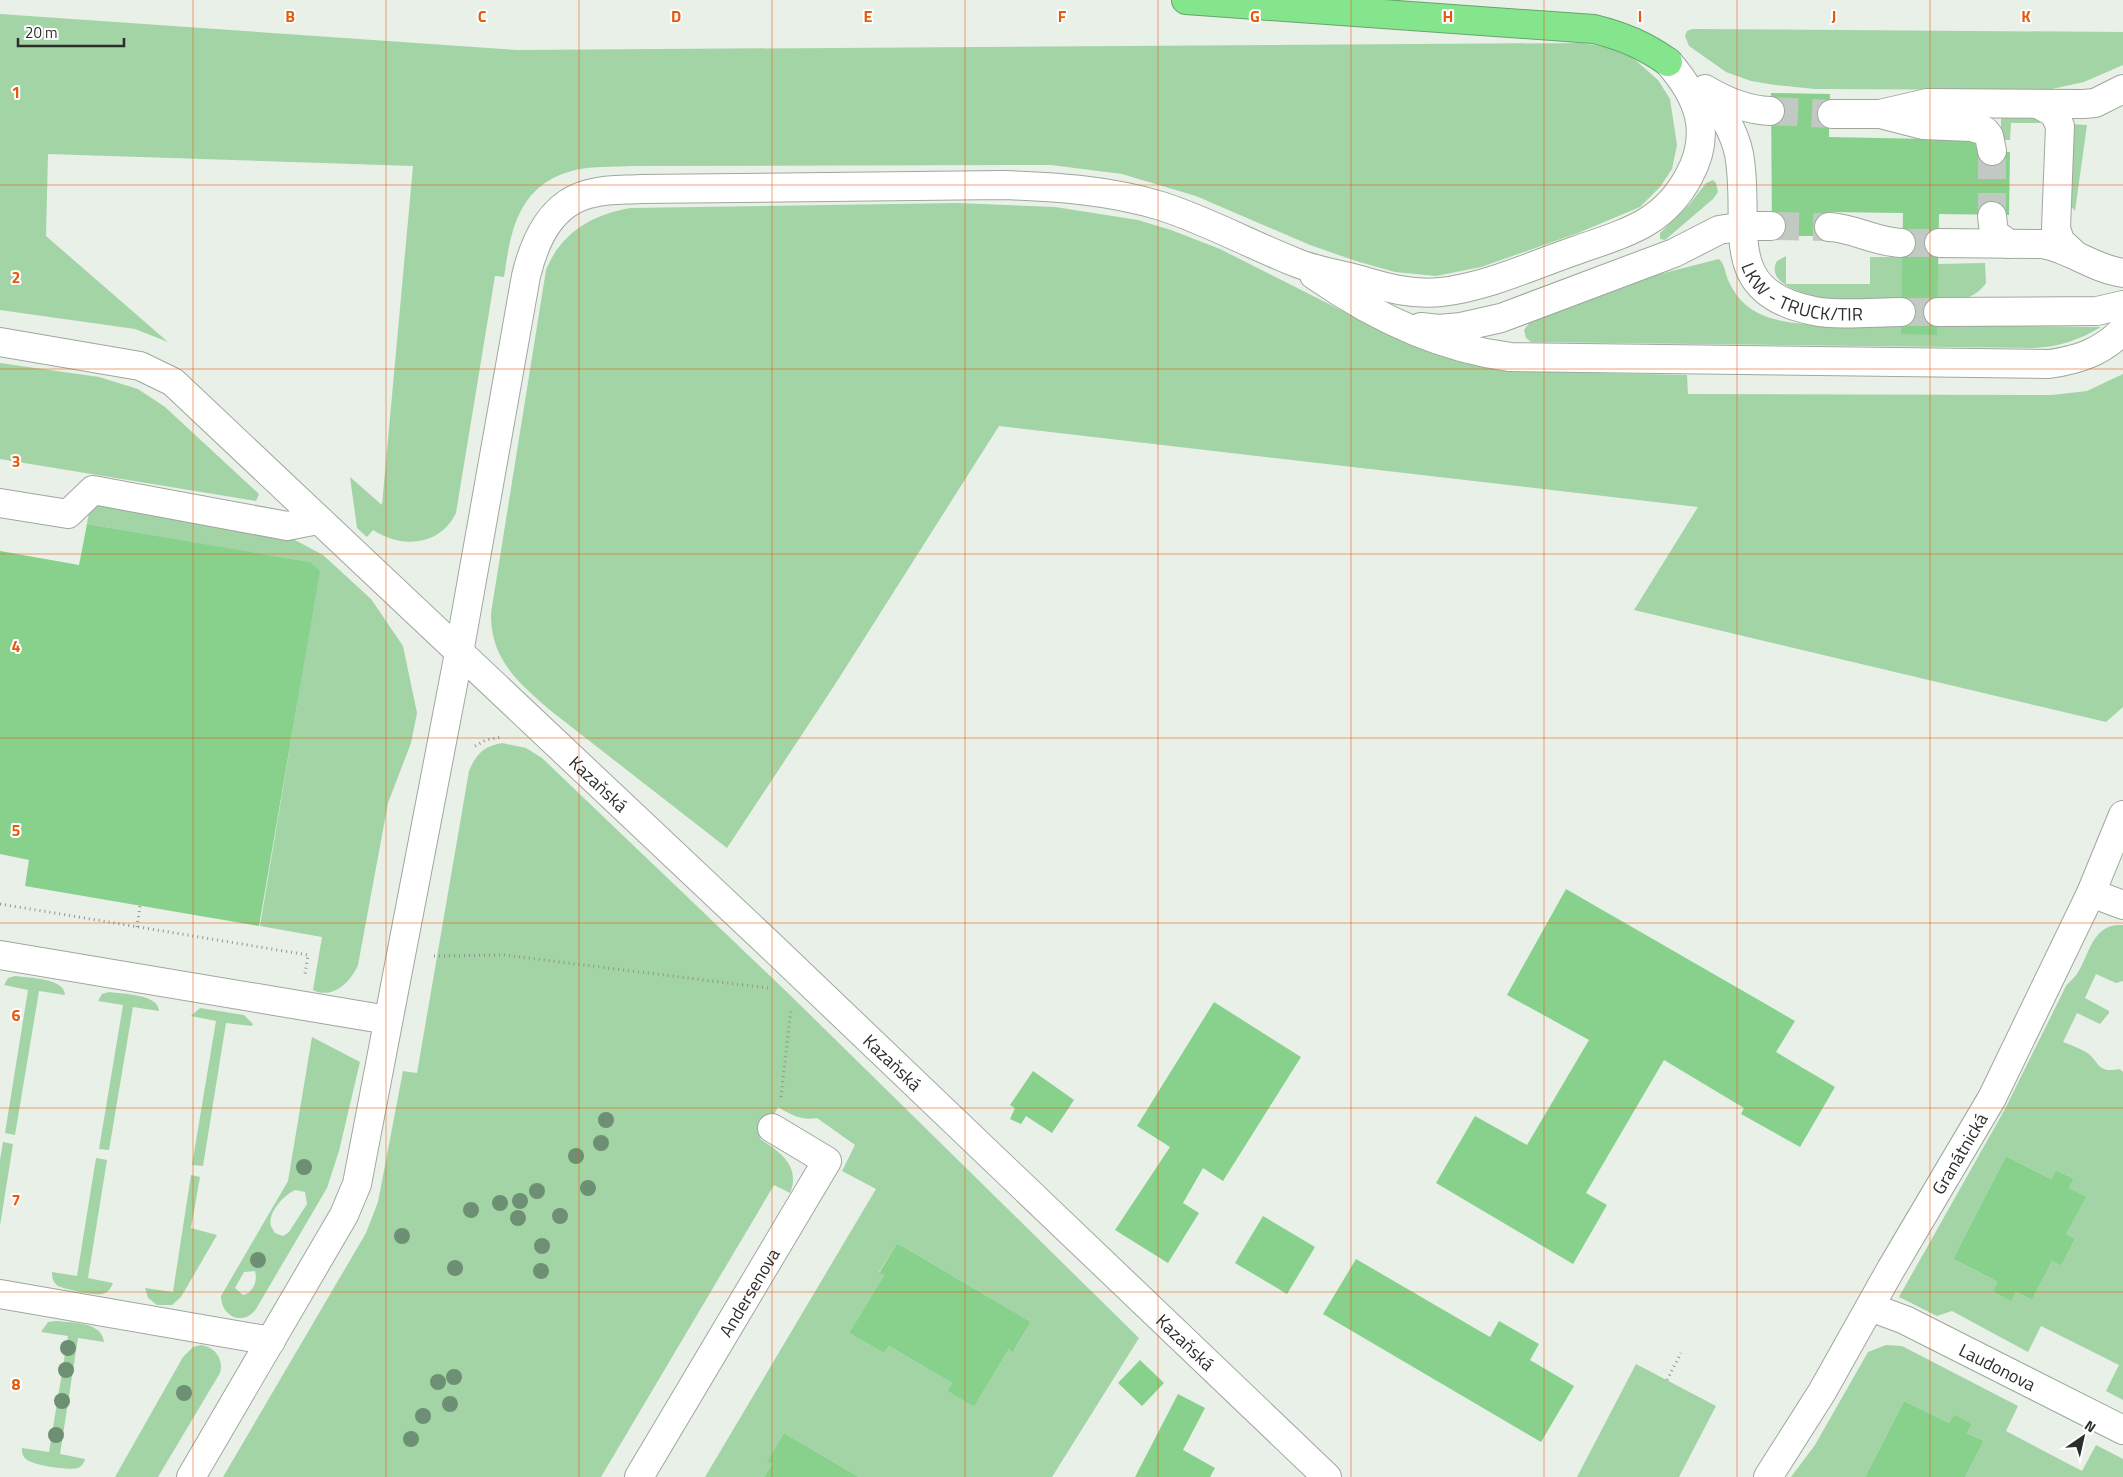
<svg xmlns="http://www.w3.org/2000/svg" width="2123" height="1477" viewBox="0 0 2123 1477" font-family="'Titillium Web',sans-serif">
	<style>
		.green { fill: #a3d4a5; fill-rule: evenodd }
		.building { fill: #87d18d }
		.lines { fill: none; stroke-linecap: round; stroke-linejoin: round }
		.minor-tunnel { stroke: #c2c9c2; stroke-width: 28; stroke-dasharray: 28 14; stroke-linecap: butt }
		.minor-casing { stroke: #9fa79f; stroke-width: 30 }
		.highway-casing { stroke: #65a56b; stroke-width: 30 }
		.path { stroke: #909590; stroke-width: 3; stroke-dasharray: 1 4; stroke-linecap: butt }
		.minor { stroke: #fff; stroke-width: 28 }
		.highway { stroke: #84e58d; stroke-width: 28 }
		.tree { fill: #6d8f73 }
		.grid { fill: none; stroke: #e8590c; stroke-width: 1; stroke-opacity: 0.55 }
		.labels { text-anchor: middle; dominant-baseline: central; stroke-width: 4; stroke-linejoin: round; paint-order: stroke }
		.street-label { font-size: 18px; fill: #2b2e2b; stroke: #fff }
		.grid-label { font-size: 16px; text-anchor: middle; font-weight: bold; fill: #e8590c; stroke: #fff; stroke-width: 4; stroke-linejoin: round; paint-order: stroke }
	</style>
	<rect width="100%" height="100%" fill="#e8f0e8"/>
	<path class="green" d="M0,14l516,36 1067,-7 27,5 23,10 25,22 12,19 7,46 -5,24 -12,18 -20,20 -62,26 -97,34 -45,9 -41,-4 -39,-11 -46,-16 -114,-49 -74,-22 -71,-9 -418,1c-19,1 -40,0 -58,4 -56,14 -64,58 -71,107l-9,-1 -39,237c-16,33 -54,36 -83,17l-6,7 -10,-9 -7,-51 32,28 31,-339 -365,-12 -2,82 122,106 -33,-13 -135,-19z
		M1692,29l431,3v33l-39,17 -37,8 -232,-1 -40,-4 -24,-4 -25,-9 -37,-26 -4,-10 2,-5z
		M2003,116h35l2,7h-29l-1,17h-9v-22z
		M2072,124l15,1 -12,86 -4,-5z
		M1713,180l3,3 2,9 -5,7 -48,41 -5,-1v-6l29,-28 17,-22z
		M958,203l97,4 83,13 33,10 49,19 184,93 59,21 53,8 171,4 1,19 364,1 35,-4 36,-17v333l-17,15 -472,-112 64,-103 -699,-81 -165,260 -107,162 -176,-137c-32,-28 -61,-51 -60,-98l55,-343c15,-37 45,-55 84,-62z
		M1786,256v28h84v-27h33l-1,43c-23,0 -48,3 -70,0 -17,-3 -69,-14 -55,-39z
		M1719,259c6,6 6,13 9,21 4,9 10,18 18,25 33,29 111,18 153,20 13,1 26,6 38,10v-10l164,2c-22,13 -42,20 -67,21l-503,-6 -5,-4 -2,-8 6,-8 118,-45z
		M1985,263l1,20c-13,18 -28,17 -49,18l1,-37z
		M0,363l99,14 39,12 27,18 94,87 -3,7 -256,-42z
		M91,501l189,31 43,23 48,44 32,47 14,67 -6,30 -23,60 -30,162c-7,17 -26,35 -45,25l9,-53 -62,-11 59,-354 -10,-10 -222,-38z
		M502,743l24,5 16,10 249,238 348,342 -87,139h-193l-75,-44 -16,29 4,2 -8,13h-59l171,-288 -34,-18 13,-26 -38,-27c-15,3 -26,-3 -39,-11l-18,32c20,13 41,27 30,54l-16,-8 -173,292h-378l143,-244 12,-31 25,-131 14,2 52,-302c7,-17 15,-25 33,-28zM897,1243l134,79 -17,29 -5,-2 -35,58 -27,-16 5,-8 -63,-37 -5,7 -35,-20 35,-58 -5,-3z
		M2123,925v56l-7,2 -20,-9 -11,24 24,13v2l-9,11 -23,-11 -14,29c8,3 16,6 23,10 14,9 10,22 34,17l3,3v328l-17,-9 13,-26 -78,-39 -13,26 -76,-41 -15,5 -38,-19 106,-188 61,-123c3,-4 8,-8 11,-12 13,-20 15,-51 46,-49zM2006,1156l45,23 5,-9 18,9 -5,9 16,9 -19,37 9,5 -14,27 -9,-5 -20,39 -16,-8 -5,8 -13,-18 -45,-23z
		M15,976c13,2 50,2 50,19l-26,-4 -24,144 -10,-2 23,-143 -24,-5 4,-7z
		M109,992c13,2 50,2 50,19l-26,-4 -24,143 -10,-1 24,-144 -25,-4 4,-7z
		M200,1008l44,7 9,9 -1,2 -26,-3 -23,143 -11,-1 24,-144 -25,-5z
		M312,1037l48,25 -21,89 -12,37 -71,121c-13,18 -35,7 -35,-13l67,-115zM295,1190l10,2 2,12 -18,28 -6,4 -8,-3 -4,-7c-4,-13 13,-31 24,-36zM255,1271c3,10 -2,22 -12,24l-8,-7 9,-16z
		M3,1142l10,2 -13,82v-66z
		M96,1158l11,2 -19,118 25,5c-2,5 -5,10 -11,11 -6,2 -38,-5 -44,-8 -5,-4 -6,-8 -6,-14l25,4z
		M191,1175l9,2 -9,51 26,7 -36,62 -9,8h-15l-9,-7 -3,-10 28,4z
		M57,1321c17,2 45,1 47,21l-26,-4 -18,116 25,5c-1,4 -3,7 -7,9 -7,3 -47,-3 -52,-9 -4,-3 -4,-7 -4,-11l27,4 19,-116 -27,-4 7,-10z
		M201,1345c14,2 23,14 19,28l-62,104h-43l68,-120 10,-10z
		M1886,1345l16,1 116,60 -12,25 76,40 14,-26 27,14v18h-158l19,-36 -17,-8 5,-9 -18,-10 -5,9 -45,-22 -39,76h-74l24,-32 53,-93z
		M1636,1364l80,42 -37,71h-102z"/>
	<path class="building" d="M1771,93l59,1 -1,43 149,3 1,12h31l-1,63 -70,-1 -2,121 -36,-1 2,-121 -75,-1v24h-56z
		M87,524l223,38 10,9 -61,355 -234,-40 4,-26 -29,-6v-303l79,14z
		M1566,889l229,132 -19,31 59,35 -35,60 -59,-33 3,-6 -80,-48 -78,133 21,12 -34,59 -137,-81 39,-67 52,29 62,-105 -82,-45z
		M1214,1002l87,55 -78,124 -20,-13 -20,35 16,10 -31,50 -53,-33 55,-83 -33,-21z
		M1033,1071l41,29 -22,33 -26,-17 -5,8 -11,-5 5,-11 -5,-3z
		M2006,1156l45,23 5,-9 18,9 -5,9 17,9 -20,37 9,5 -14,27 -9,-5 -20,39 -16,-8 -5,9 -18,-10 5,-9 -45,-23z
		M1263,1216l52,31 -28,47 -52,-31z
		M897,1243l134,79 -18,30 -4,-3 -35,58 -27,-16 5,-8 -63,-37 -5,7 -35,-20 35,-58 -5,-2z
		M1356,1259l134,78 9,-16 40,23 -9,16 44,26 -33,56 -218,-128z
		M1140,1360l24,23 -22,23 -24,-23z
		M1178,1394l27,14 -22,42 32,18 -5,9h-75z
		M1904,1401l45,22 5,-9 18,10 -5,9 17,8 -19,36h-100z
		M784,1433l75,44h-95l8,-13 -5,-2z"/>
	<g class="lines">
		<path class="minor-tunnel" d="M1770,111l62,3
			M1992,151v65
			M1771,226l58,1
			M1901,243h38
			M1901,312h37"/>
		<g class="minor-casing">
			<g id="minor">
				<path d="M1705,89c20,12 41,21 65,22"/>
				<path id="s1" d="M1706,90c14,19 28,40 33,64 13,71 -22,138 75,157 24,5 62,1 87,1"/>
				<path d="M2038,104l16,9 6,13 -4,102 4,13 12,11"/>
				<path d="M1832,114h48l47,-11 156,1 12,-1 28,-14"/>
				<path d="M1884,115l39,10 49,2 13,4 4,5 3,15"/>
				<path d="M1992,216l2,17 15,11"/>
				<path d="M1829,227c25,1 46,15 72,16"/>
				<path d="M1939,243l103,1c29,5 52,25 81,29"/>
				<path d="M1314,275c59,41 124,73 196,82l539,7c29,-4 53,-12 74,-34"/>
				<path d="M1938,312l159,-1 26,-6"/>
				<path d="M1421,327l18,2 22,-2 40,-9 173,-65 45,-23 25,-4h27"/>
				<path id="s2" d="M0,342l140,24 33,16 597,563 557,532"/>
				<path d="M0,503l68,11 25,-24 194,36 31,-6"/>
				<path d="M2091,893l32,12"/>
				<path d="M0,955l388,65"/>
				<path d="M0,1294l271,47"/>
				<path id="s3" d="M1870,1307l35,13 218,110"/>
				<path d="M191,1477l153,-262 13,-31 102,-531 67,-377c9,-37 26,-75 67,-83 15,-4 32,-3 47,-4l363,-4c53,2 106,5 158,21 47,15 90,39 136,57 20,8 42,11 63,17 27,8 52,15 81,12 46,-5 92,-27 136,-42 48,-17 87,-26 112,-74 24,-44 9,-80 -21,-114"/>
				<path id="s4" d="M639,1477l188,-316 -55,-33"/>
				<path id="s5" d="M1768,1477l54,-85 69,-123 101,-171 99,-205 32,-78"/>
			</g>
		</g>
		<g class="highway-casing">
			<path id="highway" d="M1186,0l408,29c28,7 50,16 74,33"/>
		</g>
		<path class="path" d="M475,746l11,-6 16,-3
			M0,904l308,51 -3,19
			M137,927l3,-21
			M434,956l70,-1 264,33
			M781,1097l10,-88
			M1667,1380l14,-27"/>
		<use href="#minor" class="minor"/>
		<use href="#highway" class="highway"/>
	</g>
	<g class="tree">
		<circle cx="606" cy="1120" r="8"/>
		<circle cx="601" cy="1143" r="8"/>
		<circle cx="576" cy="1156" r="8"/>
		<circle cx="304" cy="1167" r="8"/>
		<circle cx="588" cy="1188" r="8"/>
		<circle cx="537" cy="1191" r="8"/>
		<circle cx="520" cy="1201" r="8"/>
		<circle cx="500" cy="1203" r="8"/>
		<circle cx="471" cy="1210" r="8"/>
		<circle cx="560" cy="1216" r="8"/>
		<circle cx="518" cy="1218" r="8"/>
		<circle cx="402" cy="1236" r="8"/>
		<circle cx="542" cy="1246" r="8"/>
		<circle cx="258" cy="1260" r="8"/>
		<circle cx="455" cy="1268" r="8"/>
		<circle cx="541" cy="1271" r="8"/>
		<circle cx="68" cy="1348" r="8"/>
		<circle cx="66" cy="1370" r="8"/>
		<circle cx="454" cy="1377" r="8"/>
		<circle cx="438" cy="1382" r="8"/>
		<circle cx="184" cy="1393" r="8"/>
		<circle cx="62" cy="1401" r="8"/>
		<circle cx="450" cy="1404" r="8"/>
		<circle cx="423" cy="1416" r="8"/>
		<circle cx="56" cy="1435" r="8"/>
		<circle cx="411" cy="1439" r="8"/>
	</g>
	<path class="grid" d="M193,0v1477M386,0v1477M579,0v1477M772,0v1477M965,0v1477M1158,0v1477M1351,0v1477M1544,0v1477M1737,0v1477M1930,0v1477M0,185h2123M0,369h2123M0,554h2123M0,738h2123M0,923h2123M0,1108h2123M0,1292h2123"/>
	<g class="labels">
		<g class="street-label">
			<text stroke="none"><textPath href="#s1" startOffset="250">LKW - TRUCK/TIR</textPath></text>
			<text stroke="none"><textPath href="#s2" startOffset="764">Kazaňská</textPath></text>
			<text stroke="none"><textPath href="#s2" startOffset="1169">Kazaňská</textPath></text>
			<text stroke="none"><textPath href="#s5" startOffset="376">Granátnická</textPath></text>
			<text stroke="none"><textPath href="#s4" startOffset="215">Andersenova</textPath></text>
			<text stroke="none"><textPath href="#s2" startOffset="1574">Kazaňská</textPath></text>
			<text stroke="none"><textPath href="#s3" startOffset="141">Laudonova</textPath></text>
		</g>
	</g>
	<g class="grid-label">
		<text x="290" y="22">B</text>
		<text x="482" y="22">C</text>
		<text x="676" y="22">D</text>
		<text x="868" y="22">E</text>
		<text x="1062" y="22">F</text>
		<text x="1255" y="22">G</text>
		<text x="1448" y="22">H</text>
		<text x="1640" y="22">I</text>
		<text x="1834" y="22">J</text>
		<text x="2026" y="22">K</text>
		<text x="16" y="98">1</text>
		<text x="16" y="283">2</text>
		<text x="16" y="467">3</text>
		<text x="16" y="652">4</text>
		<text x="16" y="836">5</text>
		<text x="16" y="1021">6</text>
		<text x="16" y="1206">7</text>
		<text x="16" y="1390">8</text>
	</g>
	<g transform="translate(2083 1437) rotate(34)" stroke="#ffffff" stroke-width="4" paint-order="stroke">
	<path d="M0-4L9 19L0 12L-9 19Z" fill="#2b2e2b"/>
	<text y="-8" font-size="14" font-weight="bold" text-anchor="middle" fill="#2b2e2b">N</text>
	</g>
	<path d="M18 38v8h106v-8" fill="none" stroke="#2b2e2b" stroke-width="2.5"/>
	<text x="25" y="38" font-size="15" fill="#2b2e2b" stroke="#ffffff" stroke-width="4" paint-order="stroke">20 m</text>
</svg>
